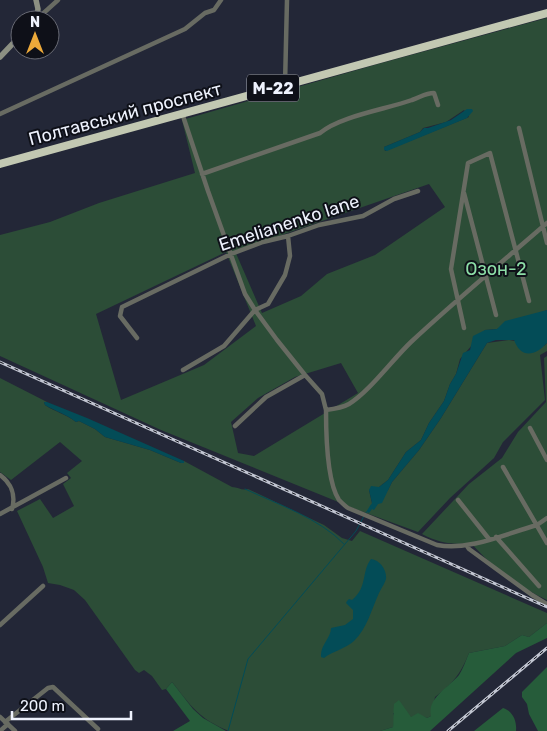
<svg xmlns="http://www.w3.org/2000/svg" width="547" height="731" viewBox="0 0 547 731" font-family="Rubik,sans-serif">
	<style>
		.green { fill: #2c4d37; fill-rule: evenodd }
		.forest { fill: #265c3a }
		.water { fill: #034c57 }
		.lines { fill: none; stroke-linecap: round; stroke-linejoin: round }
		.stream { stroke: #034c57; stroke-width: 1 }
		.street { stroke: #686b62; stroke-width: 4.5 }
		.secondary { stroke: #8c9082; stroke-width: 5.5 }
		.highway { stroke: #c2c8b2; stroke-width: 8 }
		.rail-casing { stroke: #c1c5d1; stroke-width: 3 }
		.rail { stroke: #0e1018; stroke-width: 1; stroke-dasharray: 4; stroke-linecap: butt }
		.labels { text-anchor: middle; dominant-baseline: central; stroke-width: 4; stroke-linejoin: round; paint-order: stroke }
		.shield { fill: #0e1018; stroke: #abaeb8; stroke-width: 1 }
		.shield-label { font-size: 16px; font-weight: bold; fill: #eef2fd }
		.street-label { font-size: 18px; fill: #eef2fd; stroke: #0e1018 }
		.park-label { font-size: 18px; fill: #8cdda6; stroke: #0e1018 }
	</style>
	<rect width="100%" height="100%" fill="#232737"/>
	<path class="green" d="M547,18v292l-50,19 -12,1 -25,29 -4,15 -6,10 -6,17 -15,22 -8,17 -15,12 -18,28 -9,7 -10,3 3,13 16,-13 4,-8 27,-32 22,-32 46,-75 22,-3 35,6 3,-3v8l-7,4 5,45 -42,42 -9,16 -44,40 -32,34 -60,-22 -197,-80 -161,-74v-121l50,-13 49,-19 96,-30 -13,-53 196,-56zM464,110l5,7 -84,34 -1,-4 36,-15 3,-4 23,-6zM429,184l16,23 -70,48 -48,19 -26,22 -39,17 -27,-62zM226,252l30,74 -52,39 -83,35 -25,-86zM341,363l17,30 -104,63 -16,-3 -7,-31 27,-24 37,-21z
		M547,356v244c-27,-12 -57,-35 -76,-57 -19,2 -32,0 -49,-9l47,-50 33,-26 16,-26 28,-30 -2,-44z
		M0,378l47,24h-3l1,3c10,7 21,9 31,17l3,-1 16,8 10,8 45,13 31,13 3,-2 48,26c6,0 10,4 16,2l76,36 18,13 10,3 8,-10 187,82v10l-18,14 -7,-2 -17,11 -36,7c-9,22 -16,30 -34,44l-4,19 -4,2 -5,-2 -11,1 -18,-4 2,5 -2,9 -13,4h-151c-30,-12 -38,-25 -57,-49l-6,7 -4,1 -10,-14 -8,-6 -5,3 -4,-3 -50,-70 -11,-10 -14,-5 -12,-2 -5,-16 -26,-56 23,-12 13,19 21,-12 -11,-22 8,-6 -4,-5 15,-12 -22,-19 -49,38 -11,-8z"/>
	<path class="forest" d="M547,623v15l-31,15 -86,78h-50l13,-4c1,-8 0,-15 1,-23l5,-4 12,17 7,-4 9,5 4,-2c-4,-18 17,-28 28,-41 4,-6 7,-15 10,-22l36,-7 17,-11 7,2z
		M547,667v64h-9l-9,-17 -2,-10 -5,-7v-5z
		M172,682l21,27 10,9 23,13h-53l17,-10 -24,-32z
		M503,708c10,3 14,13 13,23h-42z"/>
	<path class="water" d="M467,109h5l1,2 -6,7 -80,33 -3,-1v-3l36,-15 4,-4h4l23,-8z
		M547,310v33c-12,13 -26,16 -33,-3h-18l-9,3 -46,75 -22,32 -27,32 -10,21 -4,1 -4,6 -2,-1 -3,4 -2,-1 5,-9 -3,-13 2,-4 8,1 9,-7 18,-28 15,-12 8,-17 15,-22 6,-17 6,-10 7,-21 7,-3 3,-14 12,-6 12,-1 8,-8z
		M44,402h3l40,16 97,43v2h-3l-31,-13 -45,-13 -10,-8 -16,-8 -3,1c-10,-8 -21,-11 -31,-17z
		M371,559c9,1 16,11 15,20 -1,4 -5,10 -7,14 -7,15 -12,36 -25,48 -9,8 -21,10 -30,17l-3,-1c-1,-12 10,-19 10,-29l14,-3 8,-6v-9l-7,-7 1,-2 2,-2 3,1c16,-13 9,-28 19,-41z"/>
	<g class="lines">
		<path class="stream" d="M245,489c32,15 74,29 99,55
			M366,513l5,-8
			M228,731l20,-72 108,-128 8,-15"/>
		<path class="street" d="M37,19l21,-19
			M285,85l2,-85
			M182,113l26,78 37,103 10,16 22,30 28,35 17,19 4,16c8,-1 16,-2 23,-6 20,-12 44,-45 62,-62 44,-41 91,-80 136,-119
			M0,114l185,-85 20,-16 9,-3 7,-10
			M519,128l28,115
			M202,174l118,-41c20,-17 67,-24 92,-33 9,-3 13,-7 22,-7l4,12
			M464,193l32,122
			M464,328l-13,-59 17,-106 22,-10 39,148
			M137,338l-17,-22 2,-9 109,-53 32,-12 25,-6 31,-11 44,-9 31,-17 24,-8
			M183,370l41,-24 31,-36 13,-6 17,-29 5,-19 -2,-20
			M326,410c0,21 1,72 13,90 3,3 6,6 9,8l89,37c33,6 68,-11 100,-20l10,-7
			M235,426l31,-29 39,-22
			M530,428l17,32
			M503,467l44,76
			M0,475c11,8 16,20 12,34
			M458,500l31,39
			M0,514l66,-36
			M496,537l43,49
			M467,546l2,3 63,46 15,9
			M0,625l43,-39
			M0,717l15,14
			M5,722l43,-34 5,-1 45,42
			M0,731l8,-7"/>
		<path class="secondary" d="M36,20l2,-11 -2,-9
			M0,57l20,-21"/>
		<path class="highway" d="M0,164l547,-151"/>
		<g class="rail-casing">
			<path id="rail" d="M0,362l547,245
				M448,731l99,-83"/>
		</g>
		<use href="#rail" class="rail"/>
	</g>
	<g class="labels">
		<rect class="shield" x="247" y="74.5" width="52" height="27" rx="4"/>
		<g class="shield-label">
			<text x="273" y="88">М-22</text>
		</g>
		<g class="street-label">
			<text transform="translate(125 114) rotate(-15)">Полтавський проспект</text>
			<text transform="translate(289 223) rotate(-18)">Emelianenko lane</text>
		</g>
		<g class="park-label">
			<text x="496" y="269">Озон-2</text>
		</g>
	</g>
	<g transform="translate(35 35)"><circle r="24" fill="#0e1018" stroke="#686a74"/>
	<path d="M0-4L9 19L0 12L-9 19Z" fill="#eca93a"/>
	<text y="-8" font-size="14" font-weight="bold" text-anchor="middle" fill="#eef2fd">N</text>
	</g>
	<path d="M12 711v8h119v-8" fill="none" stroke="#eef2fd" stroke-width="2.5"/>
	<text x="20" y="711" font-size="15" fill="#eef2fd" stroke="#0e1018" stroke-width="4" paint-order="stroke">200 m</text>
</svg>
